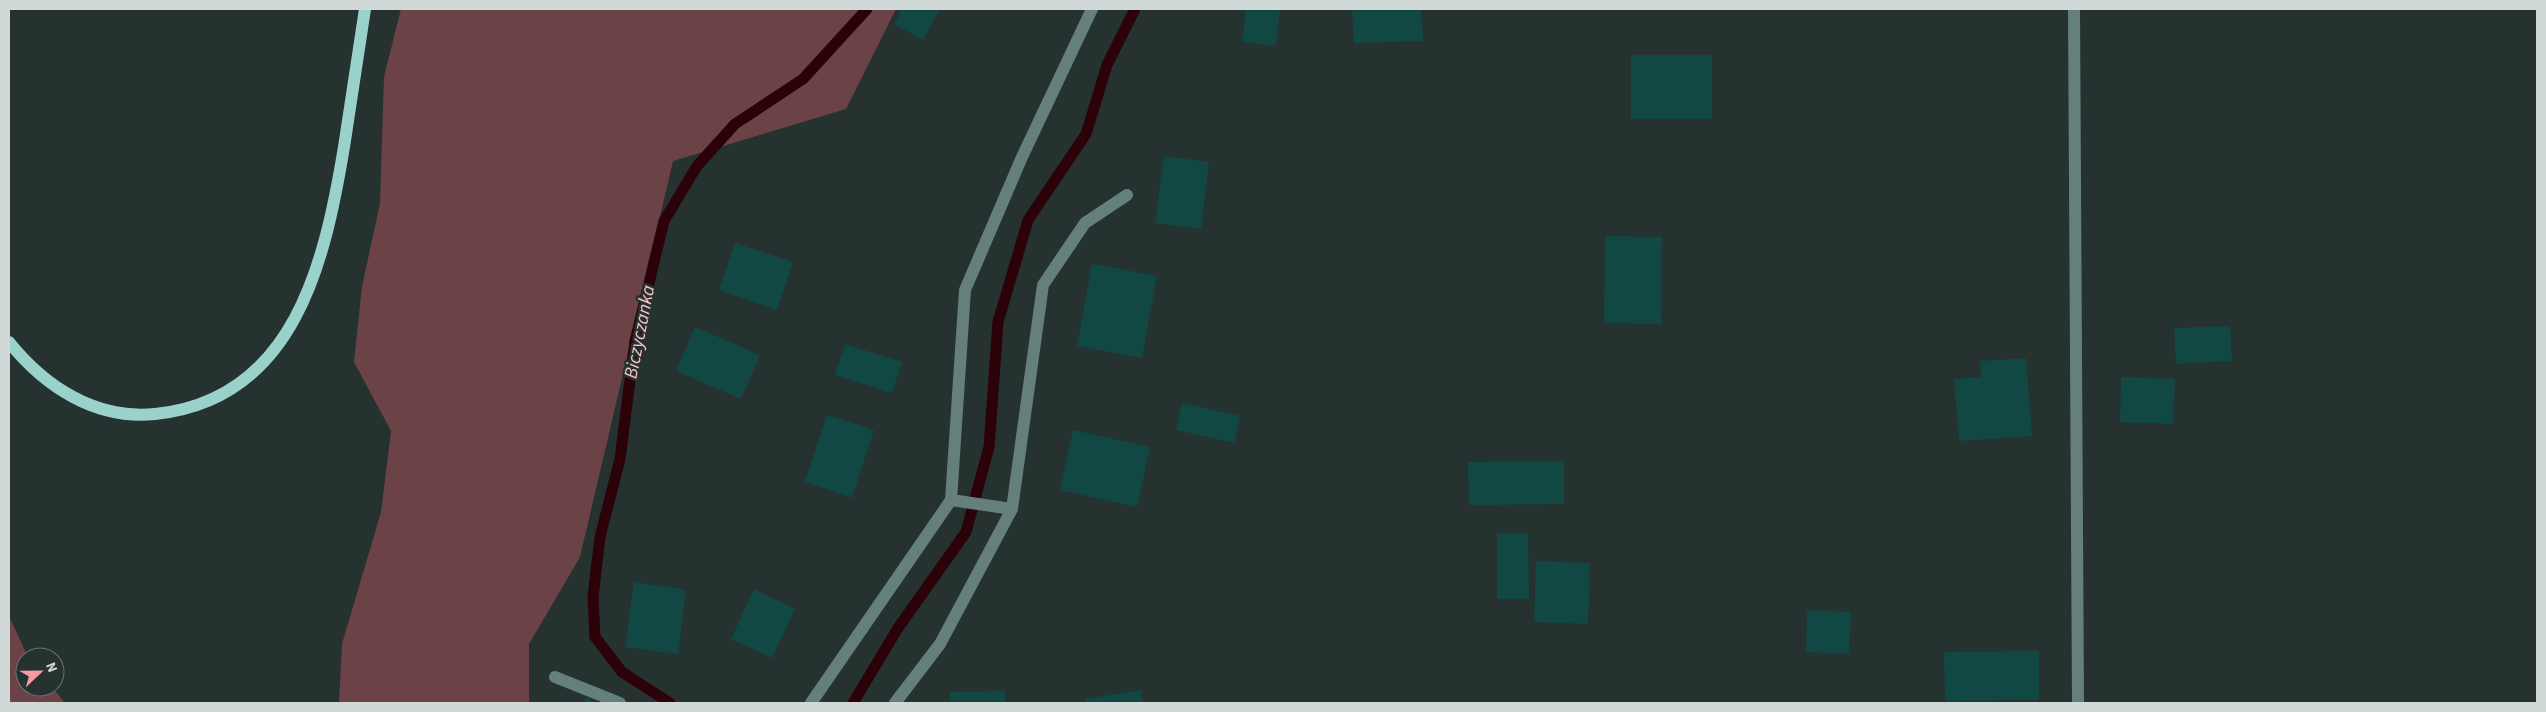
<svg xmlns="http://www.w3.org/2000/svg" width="2546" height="712" viewBox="0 0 2546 712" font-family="'Source Sans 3',sans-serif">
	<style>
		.green { fill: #6b4347 }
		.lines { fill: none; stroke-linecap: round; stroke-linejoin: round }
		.stream { stroke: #2c020a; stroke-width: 11 }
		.building { fill: #124843 }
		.minor { stroke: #65807c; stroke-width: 12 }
		.major { stroke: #99d2ca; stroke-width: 12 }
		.labels { text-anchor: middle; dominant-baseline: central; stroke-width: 5; stroke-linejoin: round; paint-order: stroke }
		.water-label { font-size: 19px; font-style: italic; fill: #f8c4c7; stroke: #253230 }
	</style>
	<rect width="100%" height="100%" fill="#253230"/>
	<path class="green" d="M401,9h495l-50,100 -173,52 -93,396 -51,87v59h-190l3,-59 39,-132 10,-81 -37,-69 8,-75 18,-84 4,-126z
		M9,616l19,41h-3v30h27l13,16h-56z"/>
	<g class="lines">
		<path class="stream" d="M670,703l-48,-31 -27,-35 -2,-40 7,-60 20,-78 15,-118 29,-120 33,-55 38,-42 68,-45 64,-70
			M853,703l45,-75 68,-96 23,-85 9,-125 30,-102 58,-86 21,-69 28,-56"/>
	</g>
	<path class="building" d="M902,9h38l-17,31 -29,-16z
		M1246,9h34l-4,37 -34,-4z
		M1352,9h69l2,32 -69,2z
		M1631,55h81v64h-81z
		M1164,156l45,6 -8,67 -46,-6z
		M1605,236l57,1 -1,87 -57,-1z
		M735,243l58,19 -16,48 -58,-20z
		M1092,264l65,12 -15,82 -65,-12z
		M2230,326l2,35 -56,3 -2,-36z
		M695,327l65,28 -19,44 -65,-28z
		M845,344l57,18 -10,31 -57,-18z
		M2026,358l6,78 -73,5 -5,-62 27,-2 -1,-16z
		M2121,377l54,2 -2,45 -53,-2z
		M1182,403l58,13 -6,27 -58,-13z
		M827,415l47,15 -22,68 -47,-16z
		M1073,430l77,17 -13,60 -77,-17z
		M1564,461v43l-95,1 -1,-43z
		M1497,533h31l1,66h-32z
		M1536,561l54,2 -2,61 -54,-2z
		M634,582l52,8 -8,64 -53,-7z
		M754,589l41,20 -23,49 -41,-19z
		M1807,610l44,2 -2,42 -43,-2z
		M2039,651v49l-94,1 -1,-49z
		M1141,690l2,13h-57l-1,-4z
		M1005,691v12h-55v-11z
		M587,697l8,6h-13z"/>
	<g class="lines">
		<path class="minor" d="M2074,9l4,694
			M951,500l61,9
			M555,677l65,26
			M811,703l140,-203 14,-210 57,-133 70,-148
			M895,703l45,-59 72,-135 31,-224 42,-62 42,-28"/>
		<path class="major" d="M9,342c36,45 87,78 146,72 140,-14 170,-153 189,-267 7,-46 14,-92 21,-138"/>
	</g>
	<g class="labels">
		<g class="water-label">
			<text transform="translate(640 332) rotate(-79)">Biczyczanka</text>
		</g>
	</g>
	<rect width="2546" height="712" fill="none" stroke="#d1d9d8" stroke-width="20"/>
	<g transform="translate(40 672) rotate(68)"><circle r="24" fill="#253230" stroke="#6a7573"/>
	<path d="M0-4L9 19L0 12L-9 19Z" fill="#f49aa2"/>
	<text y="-8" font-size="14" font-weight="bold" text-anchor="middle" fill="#d1d9d8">N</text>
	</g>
</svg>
